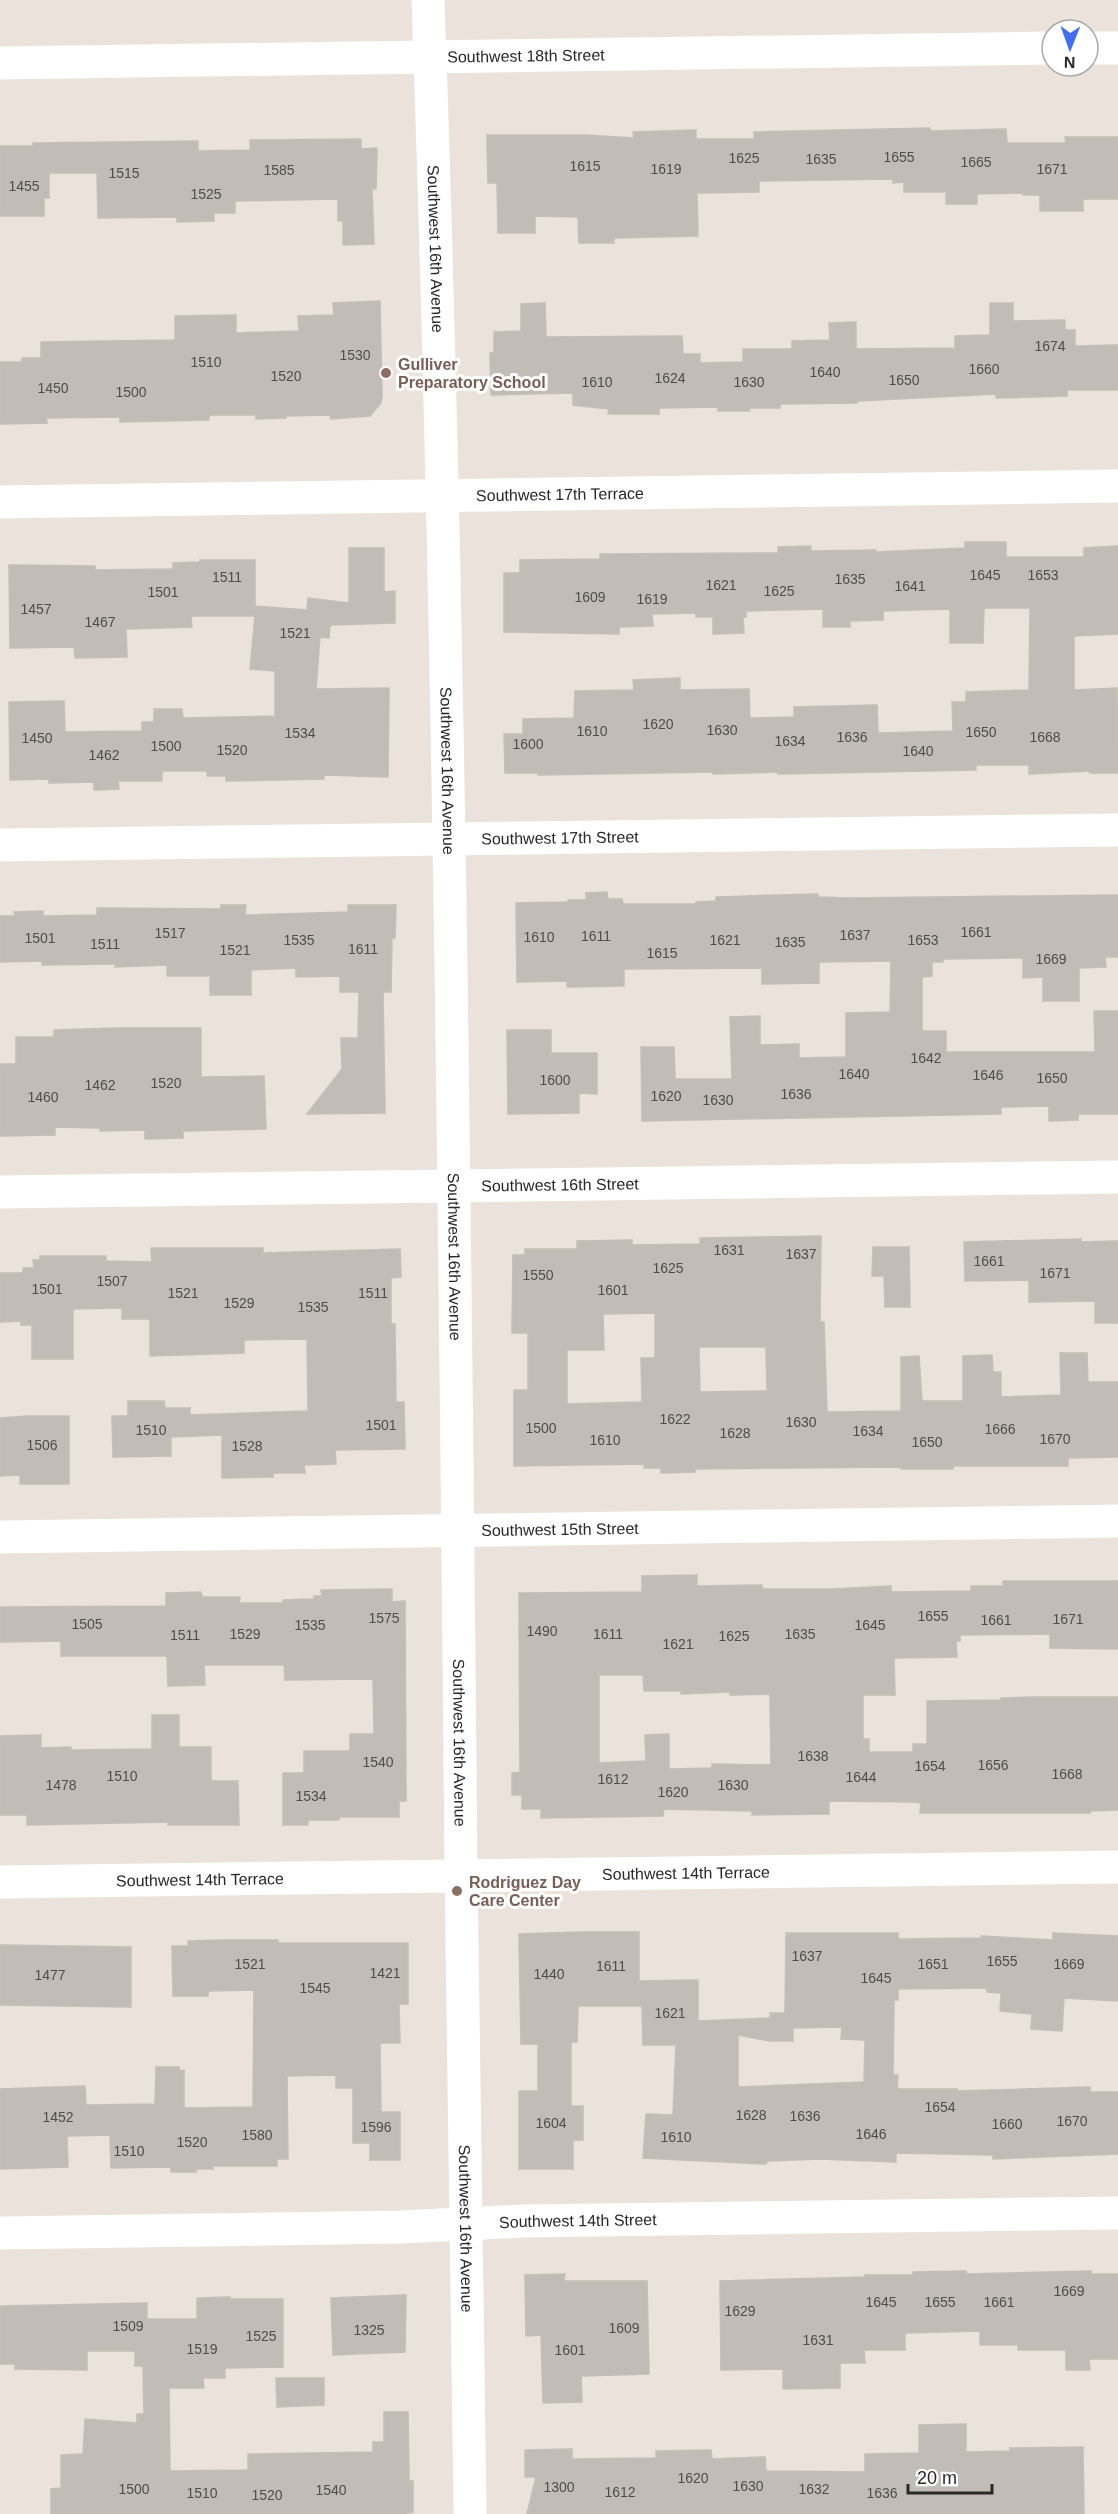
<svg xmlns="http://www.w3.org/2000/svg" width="1118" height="2514" viewBox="0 0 1118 2514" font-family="Arial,sans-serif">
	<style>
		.building { fill: #c2bcb7; stroke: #c5beb5; stroke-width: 1.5; fill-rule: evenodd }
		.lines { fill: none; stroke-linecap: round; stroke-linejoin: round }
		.minor { stroke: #fff; stroke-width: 33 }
		.education-dot { fill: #8d6e63; stroke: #fff; stroke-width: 2 }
		.labels { text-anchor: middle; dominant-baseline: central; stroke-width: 6; stroke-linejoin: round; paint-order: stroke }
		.number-label { font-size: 14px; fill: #4e4d4c }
		.street-label { font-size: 16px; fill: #282828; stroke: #fff }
		.education-label { font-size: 16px; font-weight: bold; fill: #785e54; stroke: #fff; text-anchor: start }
	</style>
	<rect width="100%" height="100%" fill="#eae2db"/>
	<path class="building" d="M930,128v3l76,-2 1,14h59l-1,-6h53v62h-35v12h-43v-16h-17v-2l-46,1v10h-31v-12h-42v-10l-11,1v-4l-134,2v11l-62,1 1,43 -84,2v5h-35l-1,-26 -43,-1v17h-37l-1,-50h-9l-1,-48h98l49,3 -1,-6 63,-2v9h58v-7z
		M361,139v10l16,-1 -1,41h-4l2,55 -31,1v-24h-5v-22l-103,2v12h-21v8l-37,1v-5l-79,1 -1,-45h-48v25h-5v18h-44v-70h33v-3l165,-2v10l52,-1v-10z
		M380,301l2,96 -1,6 -11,13 -39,3 -1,-4 -44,1v2l-30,1v-4h-47v5l-89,2v-5l-74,1 1,5 -47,1v-62h22v-4h19v-16l134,-2v-24l61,-1v18l63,-2 -1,-15 36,-1 -1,-12z
		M545,303l1,34 136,-1 1,18h17v9l43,-1v-13h49v-8l38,-1 -1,-17 27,-1v27l99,-1v-12l35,-1v-32h23v18l52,-1v10h10v16l43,-1v45h-51v6l-71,2v-4l-139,7v2l-77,1v4h-31l1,3h-32v-4l-59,1v6h-51l1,-5 -36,-4v-12l-82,2 -1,-42h4v-21l27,-1v-27z
		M965,542h41v15h78v-9l34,-2v88l-44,2v54l43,-2 1,85h-28v-2l-61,3v-9h-53v5l-198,4v-2l-65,2v-2l-175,3v-2h-33l-1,-39h19v-15l51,-1 1,-27 59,-1 -1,-10 47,-2v12l69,-1 1,29 44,-1v-10l83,-2 1,28 75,-2 -1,-29h14v-10l63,-2 1,-82h-46l-1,35h-33v-34l-67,2v9l-33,1v6h-27v-18l-77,2v6h-3l1,16 -31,1v-17h-17v-4l-44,1 1,12 -34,1v7l-115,-2v-59h16v-13l80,-1v-5l178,-1v-6l33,-1v5l65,-1v2l89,-4z
		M349,548h35v44l11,-1v32l-65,2 -1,13 -9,-1 -4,52 73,-1 -1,89 -64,-2v4l-98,2v-5h-19v-5h-45v10h-44l1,8 -25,1v-8l-45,1v-4l-39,1 -1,-78 55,-1 1,31 77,-1v-9h12v-13h28l1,9 92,-2v-45l-25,-2 5,-53h-64l1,11 -66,2 1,28 -52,1 -1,-11 -64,1 -1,-83 86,1v4l78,-1v-6l27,-1v-2h55v51v-5l52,4 1,-12 41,5z
		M607,892l1,7h14l1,5h73v-2l20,-1v-4l63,-2 39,-1v3l32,1 268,-3v62h-13l1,10 -27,1v33h-36v-24l-20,1v-20l-80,1v3h-11v14l-10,1v54h24v21h149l-1,-41h24v103h-40v6l-29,1v-15l-48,1v7l-359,7 -1,-74h33l1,32h57l-2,-62 30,-1v29l39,-1v14l47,-1v-44l44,-1 1,-51 -72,1v21l-57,1v-16l-138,1v17l-57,1v-6l-50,1 -1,-79 52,-1v-2h18v-7z
		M221,905h25l-1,10 103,-3v-7h48l-1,33h-3l-1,54h-8l2,121 -78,1 35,-45 -1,-31h17l1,-46h-19v-16l-44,1v-9l-45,2v25h-41v-19h-43v-11l-52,2v-3l-73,1v-4l-42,1v-46h15l-1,-4 29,-1v5l54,-1v-7l124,1z
		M119,1028h82v49l63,-1 2,53 -83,2v7l-38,1v-9l-45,1v-3l-45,-1v8l-55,1v-72h16v-27h38v-7z
		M507,1030h44v23h46v41l-18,-1v20l-71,1z
		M821,1236l-1,86h4l3,90 74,-1v-54l18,-1 3,45h41v-45l29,-1 1,17h8v25l60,-2 -1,-42h27l1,29h30v75l-50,1v8h-115v3h-52v-2l-206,2v3l-34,1v-5h-17v-4l-130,2v-76h14v-57h-16l1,-78h12v-6h52v-8l55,-1v5l68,-1v-6zM655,1313v45h-14l1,44 -75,2v-54h37l-1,-36zM699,1347h67l1,44 -67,1z
		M1081,1239v3l37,-1v82h-23v-22l-66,1v-22l-64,1 -1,-39z
		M873,1247h36l1,60h-25l-1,-31h-12z
		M151,1248h112v5l137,-4 1,28 -10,1v46h4l1,78h8l1,47 -70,1 1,14 -32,1 1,8h-32v4l-51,1v-43l-51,2v19l-58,1 -1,-41h16v-15h36l1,7h25v7l118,-4 -1,-72 -63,1v13l-94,3v-37h-28v-11l-49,1v50h-41v-34h-11v-4l-21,1v-49h23v-5h11l-1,-8h7v-4h66v5l46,1z
		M27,1416h42v68h-49v-9l-20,1v-58z
		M697,1575v11l65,-1v4h71l58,-3v6l80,-1v-5h32v-5h115v68l-68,-1v-14l-90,1v6h-4l1,16 -63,1 1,37h-32v44h6v13h44v-8h14v-43l74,-1v-2l37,-1h80v113l-28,1v2h-170l1,-10 -8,-1 -84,-1v13l-77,1v-4l-88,-2 -1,7 -122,2v-9h-19v-14h-10v-22l8,-1 -1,-179 123,-1v-16zM599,1675h44l1,16h37v3l49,-2v3l40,-1 1,71 -59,-1v4l-43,1v-35l-24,1 1,26 -47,2z
		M392,1589v13l13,-1 1,200h-7v16h-60v3h-31v5h-25v-52h21v-22h46v-17h24l-1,-55 -88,1 -1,-15h-80l1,20 -37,1 -1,-30h-106v-15l-61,1v-35l166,-1v-13l35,-1 1,5h38l-1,6h44v-3l31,-1v-3h8l-1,-6z
		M152,1715h27v32h32v34h27l1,44h-71v-3l-141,3v-10h-27v-79l41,-1v13l30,-1v3l81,-1z
		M582,1932h57v49l59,-1v41l72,-3v-5h15l1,-80h112v6l83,-1v-2l72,4v-7l65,3v65l-54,-3 -2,33 -31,-2 1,-15 -32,-3 1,-18 -14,-1v-4l-89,1v11h-4l-1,75h5l-1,14h60v2l133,-4v5h28v62l-125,5v-4l-97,-2v9l-77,-3 -52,2 -1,3 -123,-6 3,-44 27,1 3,-70h-33l-1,-39h-64l-1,36h-6v64h12v34h-10v29h-54v-78h19v-47h-17l-2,-110zM842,2027l-1,12 24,1 -1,42 -126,5v-52l32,6h23v-13z
		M222,1940h56v3h130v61h-9l1,39h-20l1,69h19v48h-30v-17h-17v-55h-17v-13l-49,1 1,83h-11v7h-64v3h-17v3h-25v-5l-60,1 -1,-33 -43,1 1,31 -68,2v-80l85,-3 1,19 69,-1 1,-37h23v4l5,-1v38l69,-1 1,-117 -46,1v5h-35l-1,-50h16v-5z
		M0,1945l131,2v60l-131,-2z
		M966,2271v3l125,-3v3h27v85h-29l1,11h-24v-20h-48v-5h-38v-14l-75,2v17h-41l1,13h-25v25l-57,1v-20l-62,1 -1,-89 145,-4v-2h48v-3z
		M565,2274l-1,7h83l2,93 -68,2 1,26 -39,1 -2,-68 -15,1 -1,-61z
		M406,2295l-1,57 -72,3 -2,-57z
		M230,2297v2h53v68l-58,1v10h-22l1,10h-35l1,83 78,-1v-16l125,-2v-10h11v-30h24l1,69h4v31l-11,2h-351v-25l10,-1v-33l22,-1 2,-35 52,4v-9h7l-1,-48h-8v-15h-48v19l-72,-1v-5h-15v-58l147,-3v16h50v-21z
		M276,2378h48v27l-47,2z
		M966,2424v28l44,-1v-3l73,-1 1,67h-557l9,-37h-11v-27l47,-1v10l84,-1v-7l55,-1 1,9 53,-2 1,14 99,1v-18l54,-1v-28z"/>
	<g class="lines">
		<g class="minor">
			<path id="s1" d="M428,0c22,623 27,1246 33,1870 2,214 7,429 9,644"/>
			<path d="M1088,48h30"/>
			<path id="s2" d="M0,63l1052,-15"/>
			<path id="s3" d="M0,502l1118,-16"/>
			<path id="s4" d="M0,845l1118,-15"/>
			<path id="s5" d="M0,1192l1118,-15"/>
			<path id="s6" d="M0,1537l1118,-16"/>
			<path id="s7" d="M0,1882l1118,-15"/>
			<path id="s8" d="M0,2233l401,-6 122,-6 595,-8"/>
		</g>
	</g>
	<g class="education-dot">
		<circle cx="386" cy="373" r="6"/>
		<circle cx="457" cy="1891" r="6"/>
	</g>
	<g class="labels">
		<g class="number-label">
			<text x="899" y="157">1655</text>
			<text x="744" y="158">1625</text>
			<text x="821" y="159">1635</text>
			<text x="976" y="162">1665</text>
			<text x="585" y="166">1615</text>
			<text x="666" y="169">1619</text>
			<text x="1052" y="169">1671</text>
			<text x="279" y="170">1585</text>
			<text x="124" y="173">1515</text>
			<text x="24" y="186">1455</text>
			<text x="206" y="194">1525</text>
			<text x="1050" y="346">1674</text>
			<text x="355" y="355">1530</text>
			<text x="206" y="362">1510</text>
			<text x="984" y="369">1660</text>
			<text x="825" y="372">1640</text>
			<text x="286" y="376">1520</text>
			<text x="670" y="378">1624</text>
			<text x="904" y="380">1650</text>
			<text x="597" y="382">1610</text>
			<text x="749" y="382">1630</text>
			<text x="53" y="388">1450</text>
			<text x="131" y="392">1500</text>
			<text x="985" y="575">1645</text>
			<text x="1043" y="575">1653</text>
			<text x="227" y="577">1511</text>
			<text x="850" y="579">1635</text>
			<text x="721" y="585">1621</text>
			<text x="910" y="586">1641</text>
			<text x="779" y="591">1625</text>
			<text x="163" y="592">1501</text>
			<text x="590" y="597">1609</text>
			<text x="652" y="599">1619</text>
			<text x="36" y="609">1457</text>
			<text x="100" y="622">1467</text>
			<text x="295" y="633">1521</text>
			<text x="658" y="724">1620</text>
			<text x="722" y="730">1630</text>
			<text x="592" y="731">1610</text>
			<text x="981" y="732">1650</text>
			<text x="300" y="733">1534</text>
			<text x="852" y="737">1636</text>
			<text x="1045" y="737">1668</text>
			<text x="37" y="738">1450</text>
			<text x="790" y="741">1634</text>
			<text x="528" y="744">1600</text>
			<text x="166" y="746">1500</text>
			<text x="232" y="750">1520</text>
			<text x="918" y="751">1640</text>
			<text x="104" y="755">1462</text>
			<text x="976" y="932">1661</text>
			<text x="170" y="933">1517</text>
			<text x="855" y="935">1637</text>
			<text x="596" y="936">1611</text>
			<text x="539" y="937">1610</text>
			<text x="40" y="938">1501</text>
			<text x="299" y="940">1535</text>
			<text x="725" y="940">1621</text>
			<text x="923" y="940">1653</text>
			<text x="790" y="942">1635</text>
			<text x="105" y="944">1511</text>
			<text x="363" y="949">1611</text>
			<text x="235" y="950">1521</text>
			<text x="662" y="953">1615</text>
			<text x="1051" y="959">1669</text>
			<text x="926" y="1058">1642</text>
			<text x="854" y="1074">1640</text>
			<text x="988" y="1075">1646</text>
			<text x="1052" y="1078">1650</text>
			<text x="555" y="1080">1600</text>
			<text x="166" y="1083">1520</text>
			<text x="100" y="1085">1462</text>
			<text x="796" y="1094">1636</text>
			<text x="666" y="1096">1620</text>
			<text x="43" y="1097">1460</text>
			<text x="718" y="1100">1630</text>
			<text x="729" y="1250">1631</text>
			<text x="801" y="1254">1637</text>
			<text x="989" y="1261">1661</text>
			<text x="668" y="1268">1625</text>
			<text x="1055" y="1273">1671</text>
			<text x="538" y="1275">1550</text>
			<text x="112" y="1281">1507</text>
			<text x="47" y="1289">1501</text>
			<text x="613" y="1290">1601</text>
			<text x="183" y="1293">1521</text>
			<text x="373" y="1293">1511</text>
			<text x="239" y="1303">1529</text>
			<text x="313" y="1307">1535</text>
			<text x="675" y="1419">1622</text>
			<text x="801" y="1422">1630</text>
			<text x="381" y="1425">1501</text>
			<text x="541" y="1428">1500</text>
			<text x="1000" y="1429">1666</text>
			<text x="151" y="1430">1510</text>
			<text x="868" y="1431">1634</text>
			<text x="735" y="1433">1628</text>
			<text x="1055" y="1439">1670</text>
			<text x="605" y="1440">1610</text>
			<text x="927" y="1442">1650</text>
			<text x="42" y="1445">1506</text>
			<text x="247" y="1446">1528</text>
			<text x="933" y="1616">1655</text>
			<text x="384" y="1618">1575</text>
			<text x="1068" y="1619">1671</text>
			<text x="996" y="1620">1661</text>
			<text x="87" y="1624">1505</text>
			<text x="310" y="1625">1535</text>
			<text x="870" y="1625">1645</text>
			<text x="542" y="1631">1490</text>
			<text x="245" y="1634">1529</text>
			<text x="608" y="1634">1611</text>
			<text x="800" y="1634">1635</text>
			<text x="185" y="1635">1511</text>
			<text x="734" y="1636">1625</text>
			<text x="678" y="1644">1621</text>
			<text x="813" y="1756">1638</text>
			<text x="378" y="1762">1540</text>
			<text x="993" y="1765">1656</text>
			<text x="930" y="1766">1654</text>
			<text x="1067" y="1774">1668</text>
			<text x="122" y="1776">1510</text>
			<text x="861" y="1777">1644</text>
			<text x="613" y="1779">1612</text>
			<text x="61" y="1785">1478</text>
			<text x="733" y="1785">1630</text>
			<text x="673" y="1792">1620</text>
			<text x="311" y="1796">1534</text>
			<text x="807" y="1956">1637</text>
			<text x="1002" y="1961">1655</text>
			<text x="250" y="1964">1521</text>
			<text x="933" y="1964">1651</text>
			<text x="1069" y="1964">1669</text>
			<text x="611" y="1966">1611</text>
			<text x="385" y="1973">1421</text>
			<text x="549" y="1974">1440</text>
			<text x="50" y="1975">1477</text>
			<text x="876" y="1978">1645</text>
			<text x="315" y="1988">1545</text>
			<text x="670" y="2013">1621</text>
			<text x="940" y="2107">1654</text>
			<text x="751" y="2115">1628</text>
			<text x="805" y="2116">1636</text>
			<text x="58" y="2117">1452</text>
			<text x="1072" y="2121">1670</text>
			<text x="551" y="2123">1604</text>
			<text x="1007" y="2124">1660</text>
			<text x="376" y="2127">1596</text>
			<text x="871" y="2134">1646</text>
			<text x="257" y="2135">1580</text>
			<text x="676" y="2137">1610</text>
			<text x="192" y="2142">1520</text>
			<text x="129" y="2151">1510</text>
			<text x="1069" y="2291">1669</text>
			<text x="881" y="2302">1645</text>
			<text x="940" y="2302">1655</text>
			<text x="999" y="2302">1661</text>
			<text x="740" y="2311">1629</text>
			<text x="128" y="2326">1509</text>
			<text x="624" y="2328">1609</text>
			<text x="369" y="2330">1325</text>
			<text x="261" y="2336">1525</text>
			<text x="818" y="2340">1631</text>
			<text x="202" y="2349">1519</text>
			<text x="570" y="2350">1601</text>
			<text x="693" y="2478">1620</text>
			<text x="748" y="2486">1630</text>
			<text x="559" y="2487">1300</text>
			<text x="134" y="2489">1500</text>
			<text x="814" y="2489">1632</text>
			<text x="331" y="2490">1540</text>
			<text x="620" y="2492">1612</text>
			<text x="202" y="2493">1510</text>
			<text x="882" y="2493">1636</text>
			<text x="267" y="2495">1520</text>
		</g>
		<g class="street-label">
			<text stroke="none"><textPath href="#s2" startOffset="526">Southwest 18th Street</textPath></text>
			<text stroke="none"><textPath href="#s1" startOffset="249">Southwest 16th Avenue</textPath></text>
			<text stroke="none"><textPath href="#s3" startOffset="560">Southwest 17th Terrace</textPath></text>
			<text stroke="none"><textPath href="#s1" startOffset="771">Southwest 16th Avenue</textPath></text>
			<text stroke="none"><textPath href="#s4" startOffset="560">Southwest 17th Street</textPath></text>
			<text stroke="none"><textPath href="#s5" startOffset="560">Southwest 16th Street</textPath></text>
			<text stroke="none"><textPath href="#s1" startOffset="1257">Southwest 16th Avenue</textPath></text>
			<text stroke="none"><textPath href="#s6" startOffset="560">Southwest 15th Street</textPath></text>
			<text stroke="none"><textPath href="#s1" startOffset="1743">Southwest 16th Avenue</textPath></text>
			<text stroke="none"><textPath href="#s7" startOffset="686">Southwest 14th Terrace</textPath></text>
			<text stroke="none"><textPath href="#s7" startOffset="200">Southwest 14th Terrace</textPath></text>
			<text stroke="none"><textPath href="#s8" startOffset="578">Southwest 14th Street</textPath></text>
			<text stroke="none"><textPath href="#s1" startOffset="2229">Southwest 16th Avenue</textPath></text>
		</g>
		<g class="education-label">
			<text x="398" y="364">Gulliver<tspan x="398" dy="18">Preparatory School</tspan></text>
			<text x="469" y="1882">Rodriguez Day<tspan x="469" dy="18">Care Center</tspan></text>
		</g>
	</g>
	<g transform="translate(1070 48) rotate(181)"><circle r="28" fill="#ffffff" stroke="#a9a9a9" stroke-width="1.5"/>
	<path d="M0-4.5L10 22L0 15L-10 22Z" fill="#426ff0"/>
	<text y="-9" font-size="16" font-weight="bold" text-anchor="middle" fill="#282828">N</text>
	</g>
	<path d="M908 2484v9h84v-9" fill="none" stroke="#282828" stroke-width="3"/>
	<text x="917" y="2484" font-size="18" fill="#282828" stroke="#ffffff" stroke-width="4.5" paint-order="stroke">20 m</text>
</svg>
